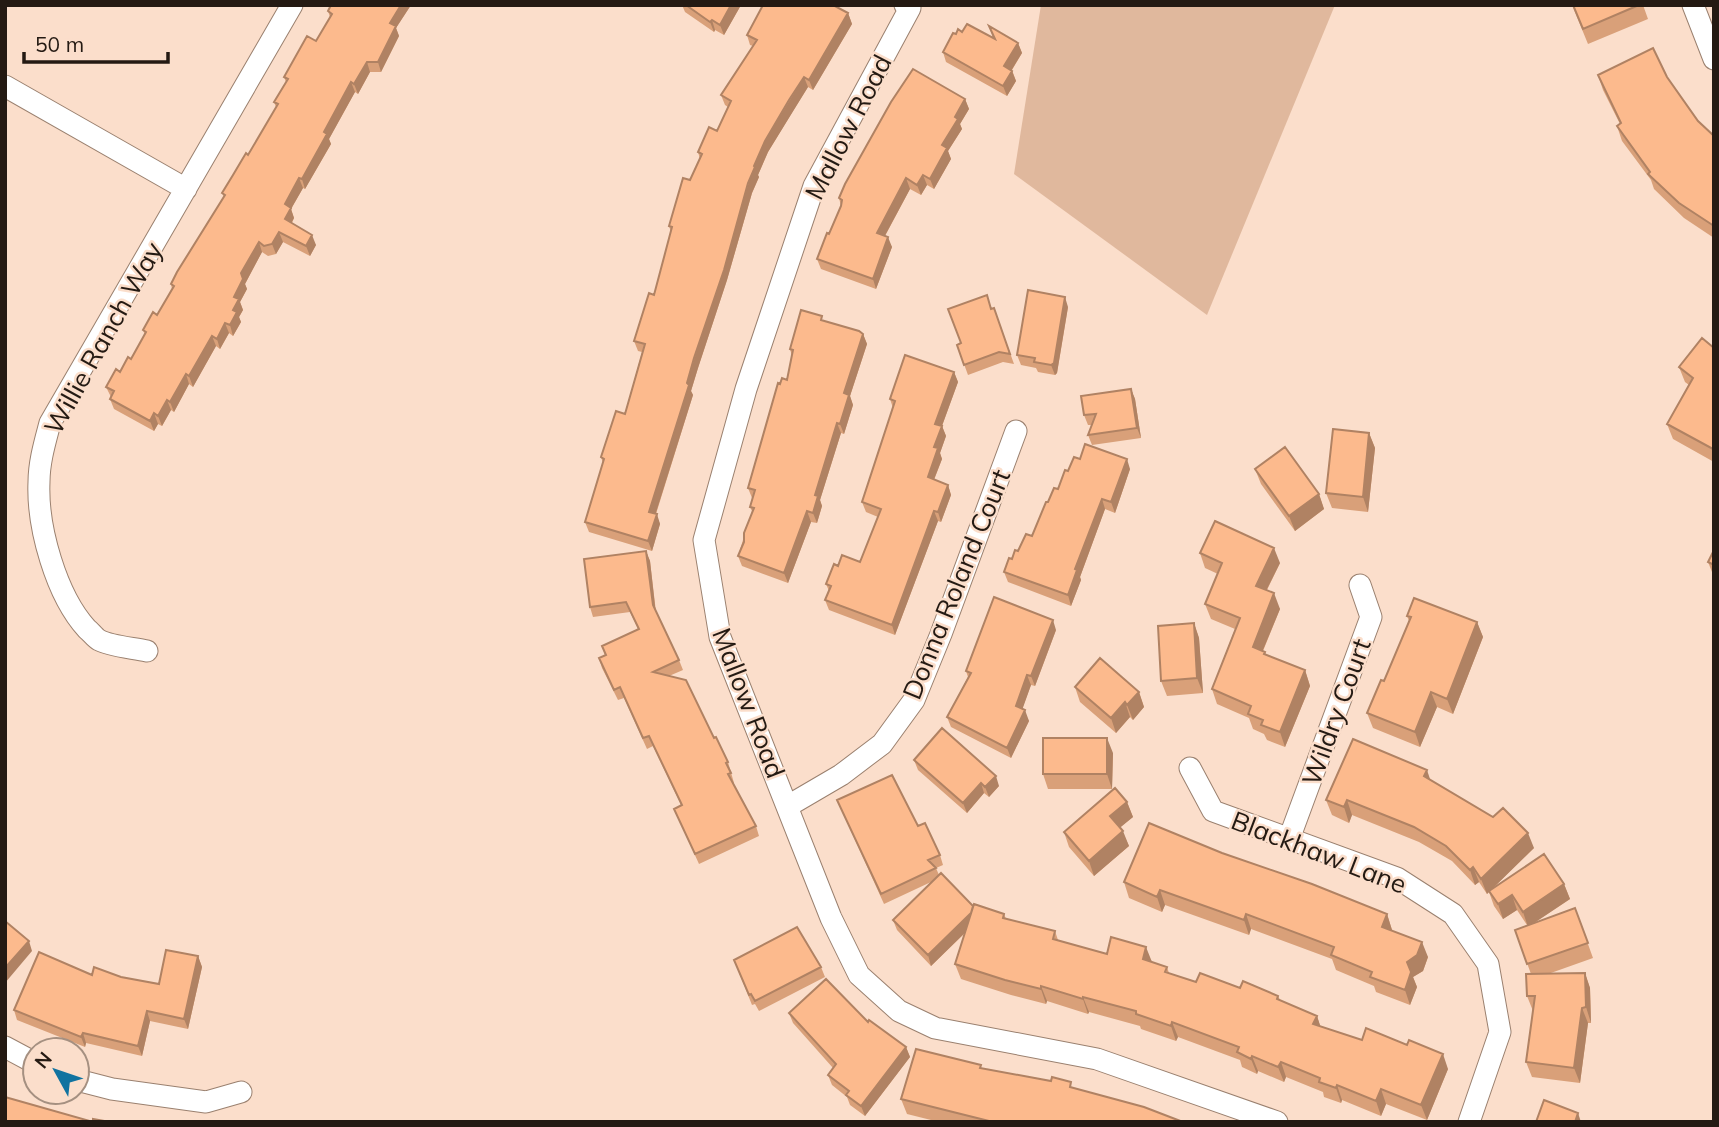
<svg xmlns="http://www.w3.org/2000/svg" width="1719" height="1127" viewBox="0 0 1719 1127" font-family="Mulish,sans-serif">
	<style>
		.grass { fill: #e0b89d }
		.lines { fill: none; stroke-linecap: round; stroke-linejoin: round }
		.street-casing { stroke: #9a806f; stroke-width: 23 }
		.street { stroke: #fff; stroke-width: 21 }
		.wall { fill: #d9a079 }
		.shaded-wall { fill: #b08263 }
		.building { fill: #fcba8d; stroke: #b08263; stroke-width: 2 }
		.labels { text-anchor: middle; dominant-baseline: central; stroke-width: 5; stroke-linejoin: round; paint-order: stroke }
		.street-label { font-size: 26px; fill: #241a13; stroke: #fbdecb }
	</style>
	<rect width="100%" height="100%" fill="#fbdecb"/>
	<path class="grass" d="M1041,5h294l-128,310 -193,-141z"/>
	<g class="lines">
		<g class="street-casing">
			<path id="street" d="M905,5l5,3 -96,178 -68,203 -42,151 16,97 111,281 28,57 40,36 36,17 162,31 180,63
				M1693,5l21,54
				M5,86l181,103
				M147,651c-13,-3 -38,-5 -48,-11 -4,-2 -8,-8 -12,-11 -31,-34 -50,-102 -48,-147 0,-20 6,-40 11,-59l242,-418
				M1190,768l23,43 184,67 56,36 35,50 12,68 -31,90
				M788,806l53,-31 41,-31 32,-44 27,-66 75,-203
				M1289,839l82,-222 -11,-32
				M5,1047l30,16
				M77,1080l35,9 94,13 35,-10"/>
		</g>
		<use href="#street" class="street"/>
	</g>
	<path class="wall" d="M331,5h80l-15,23 3,8 -18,36h-11l-12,22 -3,-2 -26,47 2,5 -26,45 -2,-1 -12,21 3,9 -2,5 24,22 -6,11 -27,-14 -7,12 -8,2 -6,-4 -17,32 2,5 -7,13 3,8 -4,7 2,5 -8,14 -4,-3 -9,16 -4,-3 -23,41 -4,-3 -15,28 -3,-2 -9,16 -4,-2 -4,7 -40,-22 -4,-10 1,-2 -5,-10 25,-28 14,-24 -2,-5 14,-15 15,-26 -1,-5 53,-87 -2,-4 26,-38 28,-48 -2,-5 12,-20 -2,-5 32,-36 14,-24 -2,-6z
		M682,5h59l-17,30 -9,-5 -1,2 -29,-20z
		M1572,5h71l5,14 -60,25z
		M848,13l4,11 -39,66 -5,-3 -15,24 -25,41 -10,23 1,2 -7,16 -25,87 -29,88 -7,23 2,4 -37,119 4,10 -8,27 -63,-19 -4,-10 18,-59 -2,-6 24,-43 17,-62 -4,-1 -4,-10 20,-46 17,-63 -2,-6 31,-67 -2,-7 19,-21 11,-24 -3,-2 -4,-10 32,-49 -3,-1 -3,-10z
		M989,26l29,17 4,10 -10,17 4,11 -9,15 -61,-34 -3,-10 13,-18 6,-2 31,6z
		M1598,75l69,2 31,44 16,15v102l-30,-20 -30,-29 -3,-9 -29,-39 -5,-15 3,-2 -17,-34z
		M965,99l4,10 -9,15 2,5 -14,22 3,8 -17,30 -7,-4 -6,10 -11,-6 -25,47 7,11 -16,42 -55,-20 -4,-10 24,-53 -2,-8z
		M1068,307l-11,66 -2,2 -17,-3 -2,-4 -15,-3 -4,-10z
		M994,308l20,56 -11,-2 -35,13 -11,-30 4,-2 31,-34z
		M824,321l39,13 4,10 -17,52 3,9 -9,29 -3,-1 -21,67 2,6 -5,17 -6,-1 -23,61 -46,-17 -4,-10 14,-45 -2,-4 3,-8 -1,-1 -4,-10 39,-108 5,-24 -2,-7z
		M1714,348v114l-41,-23 -6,-15 22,-39 -4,-3 -6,-15z
		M954,372l4,10 -16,44 4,10 -6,17 2,6 -8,21 14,5 3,10 -10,27 -3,-1 -43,114 -66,-25 -4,-10 4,-9 -3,-7 12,-18 22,-4 18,-45 -12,-5 -4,-10 31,-94 -3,-9z
		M1131,389l4,10 6,39 -49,7 -4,-10 4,-10h-4l-4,-10z
		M1369,433l6,15 -7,64 -36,-4 -6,-15z
		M1080,459l50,10 -15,44 -10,-4 -25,68 1,3 -10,26 -63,-24 -4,-10 14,-21 14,-15 16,-34 10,-13 10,-18z
		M1255,469l64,25 5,15 -29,22 -34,-47z
		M1714,550v27l-6,-15z
		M646,551l4,10 6,51 23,48 4,10 -14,6 45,62 14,24 6,21h-1l23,43 3,10 -60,28 -25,-55 7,-4 -28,-59 -6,3 -23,-51 -6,2 -16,-32 -3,-10 6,-3 -3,-9 36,-17 -8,-17 -37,5 -3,-10z
		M1200,553l80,10 -13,27 13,19 -17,42 4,4 38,15 5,16 -25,61 -18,-7 -3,-6 -11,-5 -4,-11 -32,-14 -5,-15 23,-60 -24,-10 -6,-15 13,-30 -13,-6z
		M1407,616l70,6 6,15 -30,77 -16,-7 -17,40 -47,-19 -6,-15 17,-32 25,-60z
		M1194,623l5,15 4,55 -36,3 -6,-15z
		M1056,630l-21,56 -4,-1 -9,24 7,12 -18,37 -60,-31 -4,-10 21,-40 -2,-6z
		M1075,687l64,5 5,15 -11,13 -3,-3 -14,16 -36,-31z
		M1113,753l-1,36h-64l-5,-15z
		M914,760l85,26 -10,11 -5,-4 -17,20 -49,-43z
		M1431,780l103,68 -40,39 70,-3 6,15 -36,24 41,-15 18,50 -45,16 37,-1 5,15 1,35h-3l-8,60 -48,-6 -6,-15 7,-51 -6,-15 4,-22 -16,-44 12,-5 -10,-15 -14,9 -9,-13 -5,-14 -2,2 -8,-12 -4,3 -23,-24 -33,-19 -67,-27 -3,8 -17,-8 -6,-15z
		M837,800l81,26 22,29 3,10 -7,3 3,7 34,31 31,8 2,5 49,12 3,9 49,14 44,8 16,5 2,6 27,9 44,6 38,8 2,4 37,16 3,10 128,43 -21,51 -41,-16 -5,12 -39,-16 -1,3 -17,-6 -1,-5 -37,-15 -2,5 -26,-11 -1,3 -15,-7 -2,-7 -62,-23 -2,4 -35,-12 -1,-3 -51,-14 -1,2 -41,-13 -1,3 -35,-9 -50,-16 -6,-15 10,-31 -34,33 -34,-36 -4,-10 38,-38 -47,22z
		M1127,802l6,15 -13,10 9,19 -35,30 -25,-29 -5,-15z
		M1222,853l165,61 5,16v1l36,26 -5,14 -10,6 4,10 -7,18 -34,-13 -2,-6 -38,-16 -4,-11 -81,-30 -2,6 -84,-30 -3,7 -33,-14 -5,-16z
		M198,956l4,11 -14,62 -38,-8 -8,35 -56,-13 -1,4 -68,-27 -3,-10 78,-35 29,2 38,7z
		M821,967l4,10 -66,34 -4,-7 -3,1 -14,-35z
		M789,1013l79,9 38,25 4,10 -45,59 -15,-11 -3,-8 -15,-12 -4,-10 5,-7 -40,-45z
		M982,1068l91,20 110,34h-244l-32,-8 -6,-15z"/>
	<path class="shaded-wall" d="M401,5h10l-15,23 3,8 -18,36 -3,-10 12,-39z
		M731,5h10l-17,30 -4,-10z
		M848,13l4,11 -39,66 -4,-10z
		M712,20l3,10 -1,2 -4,-10z
		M1018,43l4,10 -14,23 -4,-10z
		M367,62l3,10 -12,22 -4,-10z
		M1012,71l4,10 -9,15 -4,-10z
		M804,77l4,10 -40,65 -10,23 1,2 -7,16 -25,87 -29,88 -7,23 2,4 -40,127 -4,-10 38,-129 67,-217 11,-25z
		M351,82l4,10 -26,47 2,5 -26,45 -3,-10 22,-47z
		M965,99l4,10 -9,15 2,5 -14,22 3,8 -17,30 -4,-10 12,-34 13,-28z
		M923,175l4,10 -6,10 -4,-10z
		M299,178l4,10 -12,21 3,9 -6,11 -3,-10v-15z
		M906,178l4,11 -29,54 -4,-10z
		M279,232l4,10 -7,12 -4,-10z
		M312,235l4,10 -6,11 -4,-10z
		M888,237l4,10 -16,42 -3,-10z
		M259,242l3,10 -17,32 2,5 -7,13 3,8 -4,7 2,5 -8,14 -3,-11 3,-15 1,-13 7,-24z
		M1065,297l3,10 -11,66 -2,2 -4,-10z
		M225,323l4,10 -9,16 -3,-10z
		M863,334l4,10 -17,52 3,9 -9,29 -4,-10 4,-31z
		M212,336l4,10 -23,41 -4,-11z
		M954,372l4,10 -19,52 -4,-10z
		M186,374l3,10 -15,28 -4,-10z
		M1131,389l4,10 6,39 -4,-10z
		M167,400l4,10 -9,16 -4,-10z
		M154,413l4,11 -4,7 -4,-10z
		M837,423l4,10 -21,67 2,6 -5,17 -4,-10 2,-18z
		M942,426l4,10 -6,17 2,6 -11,28 -3,-10 6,-30z
		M1369,433l6,15 -7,64 -5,-15z
		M1127,459l3,10 -15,44 -4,-11z
		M948,485l3,10 -10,27 -3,-10z
		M1319,494l5,15 -29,22 -6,-15z
		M1102,499l3,10 -25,68 1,3 -10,26 -3,-11 7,-26z
		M807,511l4,11 -23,61 -4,-10z
		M934,511l4,10 -43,114 -3,-10z
		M657,514l3,10 -8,27 -4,-10z
		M1274,548l6,15 -19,38 -5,-15z
		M646,551l4,10 6,54 -3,-10z
		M1274,593l6,16 -22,53 -5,-15z
		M1053,620l3,10 -21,56 -4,-10z
		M1477,622l6,15 -30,77 -6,-15z
		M1194,623l5,15 4,55 -6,-15z
		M1305,670l5,16 -25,61 -5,-15z
		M1027,675l4,10 -11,31 -4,-10z
		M1139,692l5,15 -11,13 -6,-15z
		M1431,692l6,15 -17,40 -5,-15z
		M1125,702l5,15 -14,16 -5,-15z
		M1025,710l4,11 -18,37 -4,-10z
		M1107,738l6,15 -1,36 -5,-15z
		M1427,770l5,15 -8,-9z
		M996,776l3,10 -10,11 -4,-10z
		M981,783l3,10 -17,20 -4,-10z
		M1347,800l5,15 -3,8 -5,-16z
		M1127,802l6,15 -17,14 -6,-15z
		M1123,831l6,15 -35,30 -5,-15z
		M1528,833l6,15 -47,46 -6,-15z
		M1473,867l6,15 -4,3 -5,-15z
		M1564,884l6,15 -42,28 -5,-15z
		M1160,890l5,15 -3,7 -5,-15z
		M1512,895l5,15 -14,9 -5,-15z
		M976,909l3,10 -48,47 -3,-11z
		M1246,914l5,15 -2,6 -5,-15z
		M1387,914l5,16 -5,12 -5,-15z
		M29,941l3,10 -27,32v-15z
		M1422,942l6,15 -5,14 -10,6 4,10 -7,18 -5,-15 2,-28z
		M1146,947l6,15 -9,-3z
		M198,956l4,11 -14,62 -4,-10z
		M1585,973l5,15 1,35 -5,-16z
		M1041,986l6,15 -1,3 -5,-15z
		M1083,997l6,15 -1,2 -5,-15z
		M1582,1008l6,15 -8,60 -6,-15z
		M147,1011l3,10 -8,35 -4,-10z
		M1317,1016l5,15 -9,-7z
		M1172,1022l6,15 -2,4 -5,-15z
		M83,1033l3,10 -1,4 -4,-10z
		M906,1047l4,10 -45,59 -4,-10z
		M1443,1054l5,15 -21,51 -6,-15z
		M1252,1056l6,15 -1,3 -6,-15z
		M1281,1062l5,15 -2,5 -6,-15z
		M1337,1085l5,15 -1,3 -5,-15z
		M1381,1089l5,15 -5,12 -5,-15z
		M1578,1113l3,9h-6z"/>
	<path class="building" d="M331,5h70l-11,18 6,3 -18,36h-11l-13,22 -3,-2 -27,50 3,2 -25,45 -3,-1 -14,26 6,4 -6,11 27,16 -6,11 -27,-14 -7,12 -8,2 -5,-4 -18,31 2,6 -9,18 5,2 -6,11 4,2 -7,13 -5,-2 -8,16 -5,-3 -23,40 -3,-2 -16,28 -3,-2 -9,16 -4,-3 -4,8 -40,-22 4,-8 -8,-4 10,-18 4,3 8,-15 3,2 15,-27 -3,-2 10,-18 4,3 17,-29 -3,-2 6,-12 48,-77 -3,-2 11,-18 13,-22 2,2 30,-51 -4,-2 14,-23 -4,-2 23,-41 9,5 16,-27 -4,-3z
		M686,5h45l-11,20 -8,-5 -2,2z
		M763,5h70l15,8 -39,67 -5,-3 -15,23 -24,41 -11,25 1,1 -7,16 -24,87 -30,88 -7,25 2,2 -40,127 8,2 -9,27 -63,-19 19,-63 -3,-2 15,-46 9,3 20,-70 -11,-3 15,-48 5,2 18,-68 -3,-1 14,-48 7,2 12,-26 -4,-2 11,-25 8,4 14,-30 -10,-6 36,-55 -10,-5z
		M1573,5h66l-56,24z
		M967,24l28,15 -6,-13 29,17 -14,23 8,5 -9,15 -60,-34 10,-19 3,1 2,-5 4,3z
		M1653,48l14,29 31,44 16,15v90l-35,-23 -31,-29 2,-2 -33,-46 4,-3 -23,-48z
		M913,69l52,30 -10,18 3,2 -16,26 5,3 -17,31 -7,-4 -6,10 -11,-7 -29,55 11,4 -15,42 -56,-20 10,-26 2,1 12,-28 1,-6 -3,-2 6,-14 46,-82z
		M1028,290l37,7 -11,66 -3,2 -17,-3 1,-4 -18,-3z
		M987,295l4,14 3,-1 16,46 -11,-2 -35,13 -7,-20 4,-2 -13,-34z
		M801,310l21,6 -1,4 38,11 4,3 -19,59 5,2 -9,29 -3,-1 -22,72 3,1 -5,17 -6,-2 -23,62 -46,-17 6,-14v-9l10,-25 -4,-1 5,-17 -7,-2 30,-105 2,1 2,-6 5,2 6,-30 -3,-1z
		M1702,338l12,10 -1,101 -46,-25 26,-46 -14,-11z
		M905,355l49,17 -19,52 7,2 -8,21 4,1 -10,29 20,8 -10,27 -4,-1 -42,114 -67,-25 6,-14 -5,-2 8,-20 4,2 4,-11 18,7 21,-53 -19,-7 33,-101 -5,-2z
		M1131,389l6,39 -49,7 8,-21 -12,1 -3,-19z
		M1333,429l36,4 -6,64 -37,-4z
		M1085,444l42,15 -16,43 -9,-3 -27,70 2,1 -9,25 -64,-23 5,-14 3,1 3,-9 3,1 8,-17 6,2 14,-34h2l6,-14 4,1 7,-19 3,1 6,-14 6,2z
		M1285,447l34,47 -30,22 -34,-47z
		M1215,521l59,27 -18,38 18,7 -21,54 12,5 -1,2 41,16 -25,62 -19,-7 2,-5 -15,-6 3,-8 -39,-17 28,-71 -35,-14 17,-41 -22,-10z
		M1714,550v15l-6,-3z
		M646,551l7,54 26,55 -26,12 33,8 28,58 2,-1 12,25 -2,1 5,10 -3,1 28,52 -61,28 -21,-45 8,-4 -33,-69 -6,2 -23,-51 -6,3 -15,-32 7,-3 -4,-9 37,-17 -13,-27 -36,5 -6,-48z
		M994,597l59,23 -22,56 -4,-1 -11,31 9,4 -18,38 -60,-31 24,-44 -5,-2z
		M1414,598l63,24 -30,77 -16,-7 -16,40 -48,-19 14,-33 3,1 27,-64 -4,-1z
		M1194,623l3,55 -36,3 -3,-55z
		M1100,658l39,34 -12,13 -2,-3 -14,16 -36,-31z
		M942,728l54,48 -11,11 -4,-4 -18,20 -49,-43z
		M1043,738h64v36h-64z
		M1353,739l74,31 -3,6 69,41 10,-9 25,25 -47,46 -8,-12 -3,3 -24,-24 -32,-19 -67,-27 -3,7 -18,-7z
		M892,775l26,51 7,-3 15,32 -12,5 8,8 -55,26 -44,-94z
		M1115,788l12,14 -17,14 13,15 -34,30 -25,-29z
		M1149,823l73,30 90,31 75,30 -5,13 40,15 -5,13 -10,7 4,10 -6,18 -35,-13 2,-5 -41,-17 3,-8 -88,-33 -2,6 -84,-30 -3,7 -33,-15z
		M1544,854l20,30 -41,28 -11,-17 -14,9 -9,-13z
		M941,873l32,33 -2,7 -43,42 -35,-35z
		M974,904l30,10 -1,4 52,13 -2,8 54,15 4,-17 35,10 -3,12 24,8 -2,5 31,10 4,-9 40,15 3,-7 35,15 -1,3 40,17 -4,8 49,16 4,-12 41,17 2,-5 34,14 -22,51 -40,-16 -5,12 -39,-16 -1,3 -17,-6 1,-4 -39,-16 -3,5 -26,-11 -1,3 -14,-7 2,-5 -67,-25 -1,4 -35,-12v-3l-53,-14v2l-42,-13v3l-36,-9 -50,-16z
		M1575,908l13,35 -61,21 -12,-34z
		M5,921l24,20 -24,27z
		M797,927l24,40 -66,34 -4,-7 -2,1 -15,-35z
		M166,950l32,6 -14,63 -37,-8 -9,35 -55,-13 -2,4 -67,-27 25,-58 53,23 2,-8 27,10 38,7z
		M1585,973l1,34 -4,1 -8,60 -48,-6 9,-66h-8l-1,-22z
		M826,979l42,43 1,-2 37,27 -45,59 -15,-11 3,-4 -21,-16 8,-11 -47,-51z
		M916,1049l65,16 -1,3 71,13 1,-4 19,5 -1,5 74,20 39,15h-190l-92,-23z
		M5,1097l88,25v-3l17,3h-105z
		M1544,1100l34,13 -3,9h-39z"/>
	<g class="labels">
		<g class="street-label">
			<text transform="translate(848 127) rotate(-63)">Mallow Road</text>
			<text transform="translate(103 338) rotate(-61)">Willie Ranch Way</text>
			<text transform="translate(956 584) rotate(-68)">Donna Roland Court</text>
			<text transform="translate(749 703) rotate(69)">Mallow Road</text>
			<text transform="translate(1336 712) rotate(-70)">Wildry Court</text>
			<text transform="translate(1319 852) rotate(21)">Blackhaw Lane</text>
		</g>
	</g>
	<rect width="1719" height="1127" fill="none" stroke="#241a13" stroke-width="14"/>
	<g transform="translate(56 1071) rotate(310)"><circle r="33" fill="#fbdecb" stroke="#a59081" stroke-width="2"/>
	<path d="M0-5L12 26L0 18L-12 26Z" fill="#1173a0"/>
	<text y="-10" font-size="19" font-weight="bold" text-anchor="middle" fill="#241a13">N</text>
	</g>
	<path d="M24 52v10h144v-10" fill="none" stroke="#241a13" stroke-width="3.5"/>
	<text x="35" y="52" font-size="21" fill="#241a13" stroke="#fbdecb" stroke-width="5" paint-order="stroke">50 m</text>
</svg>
